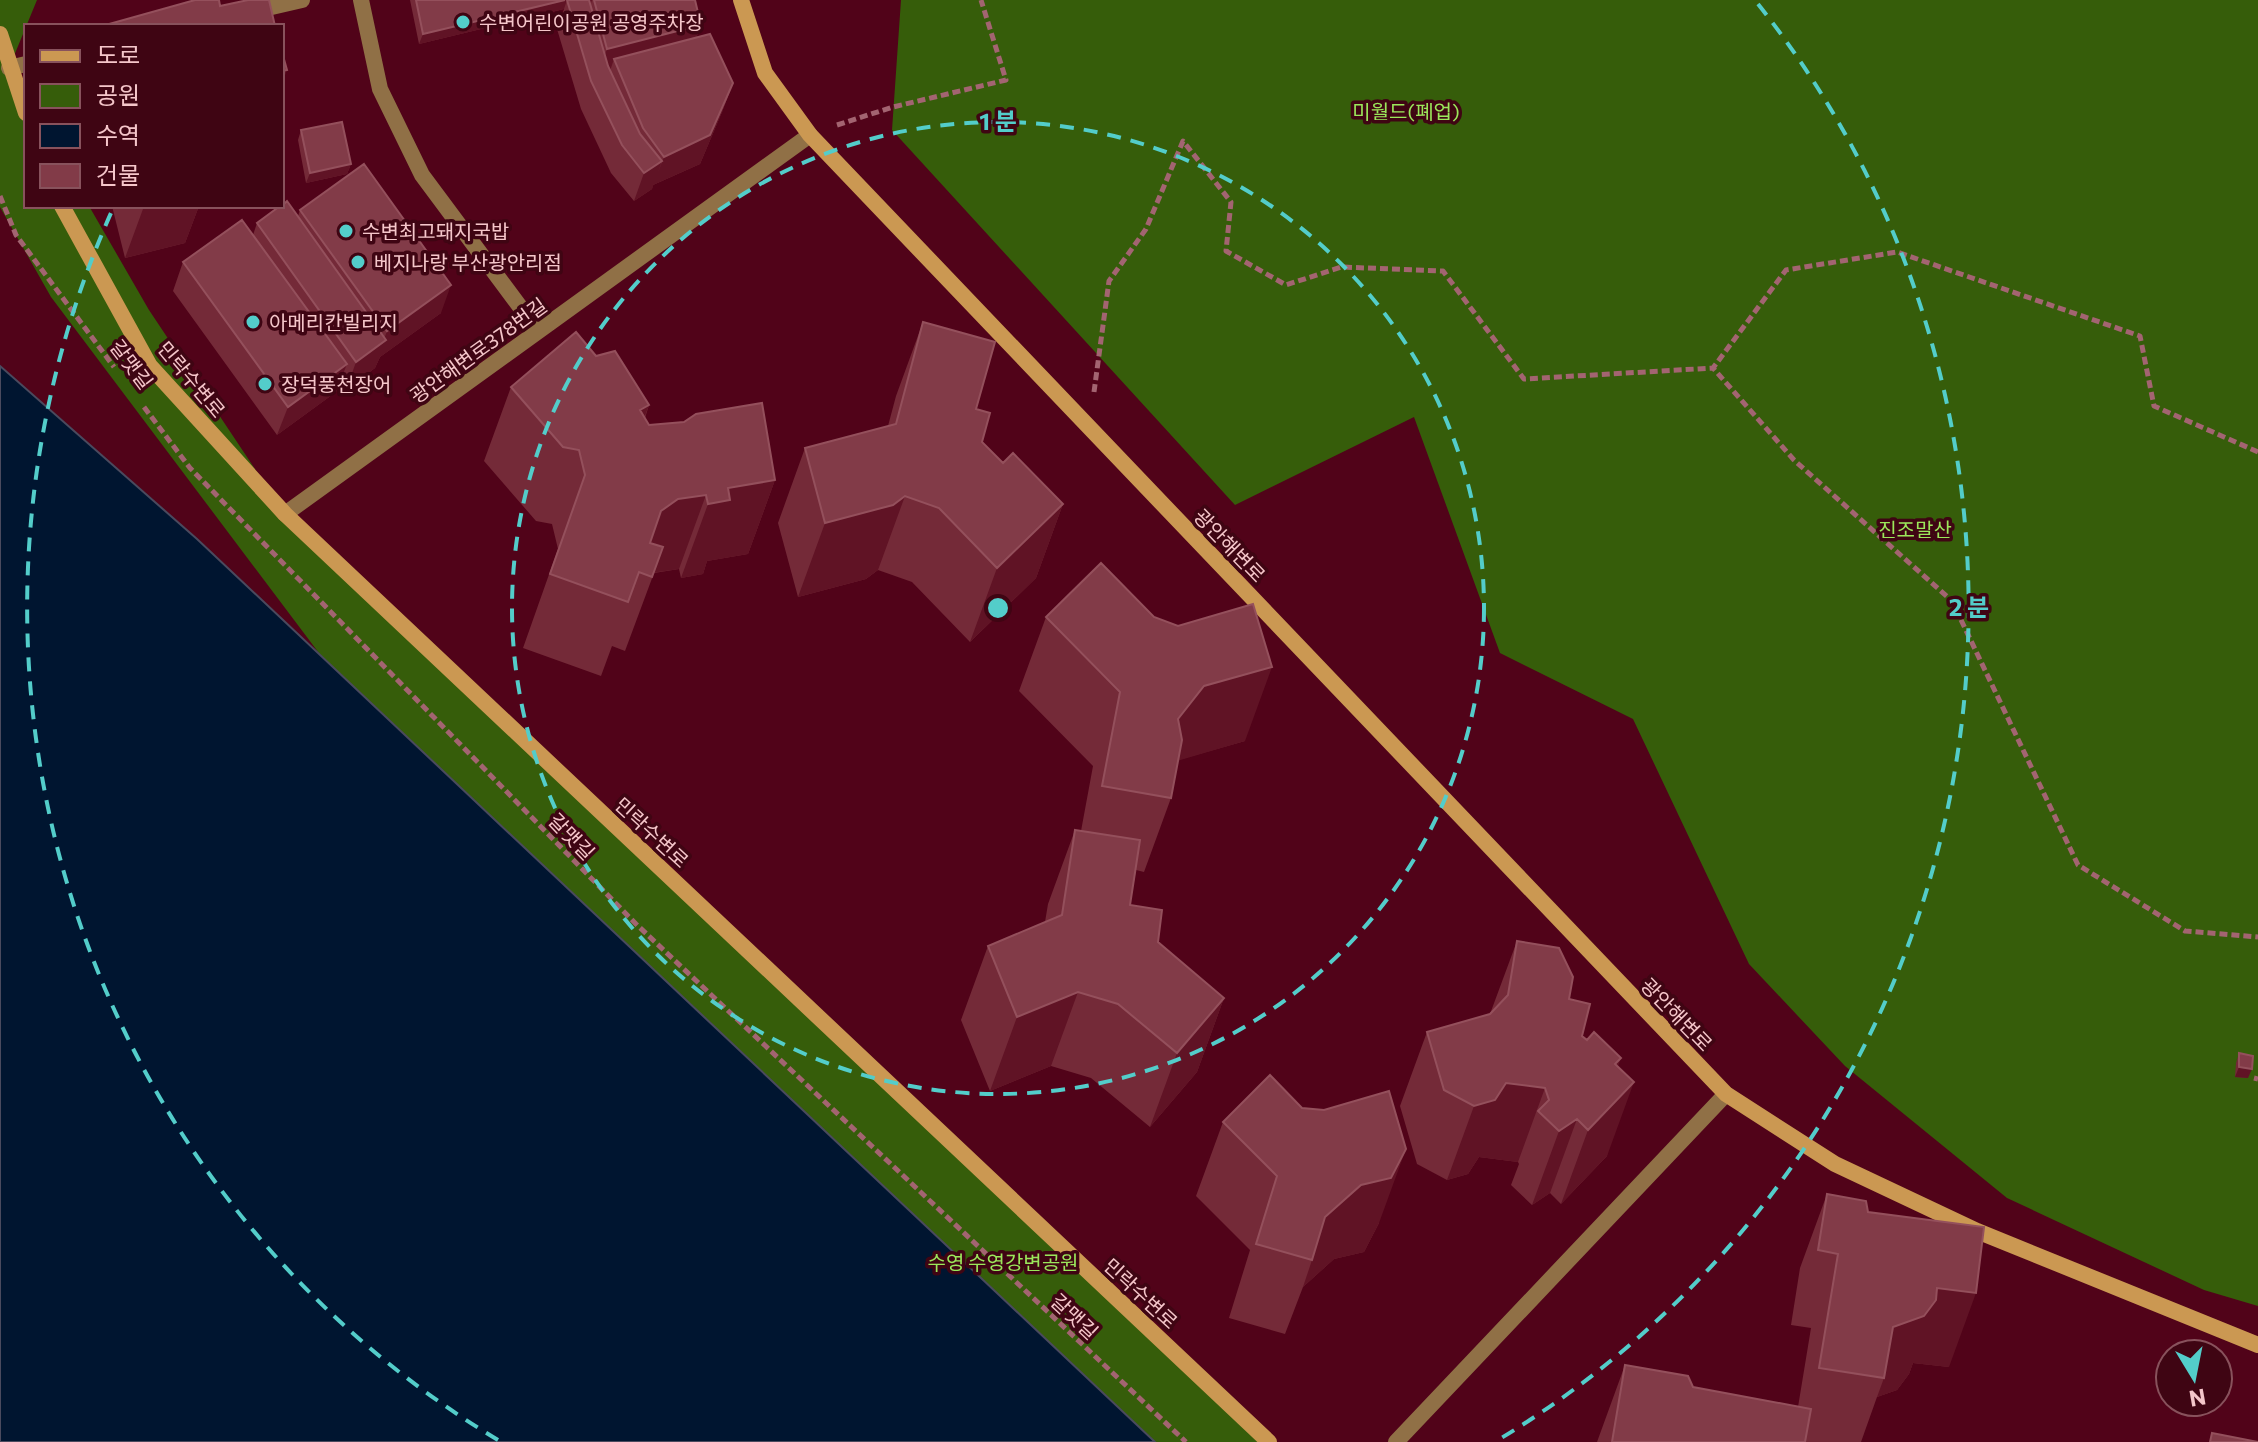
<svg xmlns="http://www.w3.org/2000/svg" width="2258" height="1442" viewBox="0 0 2258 1442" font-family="Commissioner,'Noto Sans KR',sans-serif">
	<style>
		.green { fill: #365d0a }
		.water { fill: #001530; stroke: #4a4a5e; stroke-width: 2 }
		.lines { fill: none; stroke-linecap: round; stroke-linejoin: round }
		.path { stroke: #a36471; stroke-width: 5; stroke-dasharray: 8 4; stroke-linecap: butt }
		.street { stroke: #907046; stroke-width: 16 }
		.secondary { stroke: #cb9852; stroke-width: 16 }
		.wall { fill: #742a38 }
		.shaded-wall { fill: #601325 }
		.building { fill: #823b48; stroke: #94505c; stroke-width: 2 }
		.ring { fill: none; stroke: #53cdca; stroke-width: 4; stroke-dasharray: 14 10 }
		.poi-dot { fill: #53cdca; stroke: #3f0513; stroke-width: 3 }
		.labels { text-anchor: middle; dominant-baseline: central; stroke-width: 7; stroke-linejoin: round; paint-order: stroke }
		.poi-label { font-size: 20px; fill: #f5c6ca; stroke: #3f0513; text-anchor: start }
		.park-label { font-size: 20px; fill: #9be75b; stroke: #3f0513 }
		.street-label { font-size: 20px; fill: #f5c6ca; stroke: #3f0513 }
		.centre { fill: #53cdca; stroke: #3f0513; stroke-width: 4 }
		.ring-label { font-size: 24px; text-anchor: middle; font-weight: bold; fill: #53cdca; stroke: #3f0513; stroke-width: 7; stroke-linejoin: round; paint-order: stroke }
	</style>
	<rect width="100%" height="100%" fill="#510319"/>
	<path class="green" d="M0,0h37l-28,68 17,30v108h63l60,104 136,204 984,928h-149l-765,-741 -304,-404 -51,-90z
		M901,0h1357v1306l-54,-16 -197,-92 -162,-132 -96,-102 -116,-245 -133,-66 -86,-236 -179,88 -343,-375z"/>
	<path class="water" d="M0,366l197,173 958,903h-1155z"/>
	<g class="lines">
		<path class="path" d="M837,125l56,-18 113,-27 -25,-80
			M0,196l16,39 98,132
			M1094,392l15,-111 37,-52 37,-88 48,61 -5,49 60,34 55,-18 102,4 81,108 189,-11
			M144,407l46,61 446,456 550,518
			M2258,452l-104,-46 -14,-70 -243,-84 -111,18 -73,98 81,92 158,141 126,264 107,66 73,6
			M2254,1078l4,1"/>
		<path class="street" d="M361,0l19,89 42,86 116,156
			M250,12l52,-12
			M9,68l17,-4
			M285,514l525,-379
			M1396,1442l330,-348"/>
		<path class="secondary" d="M741,0l24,73 45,62 916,959 109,70 142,67 281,114
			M0,34l26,79
			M62,206l88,160 135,148 984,928"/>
	</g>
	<path class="wall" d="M410,0h285l6,25 -5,13 37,45 -11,29 -22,52 -47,21 -1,4 -18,12 -23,-28 -30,-64 -24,-80 7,-20 -145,35z
		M301,130l50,34 -4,10 -41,9 -8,-43z
		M112,206h87l-14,37 -60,15z
		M300,210l141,103 -61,44 -5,11 -29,22 -6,-8 -4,10 -59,43 -104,-144 10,-29 70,-27 4,-12 41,-7z
		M923,322l53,87 6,33 21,21 60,41 -27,74 -66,64 -58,-60 -34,-12 -12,9 -68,18 -20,-74 27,-75 83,-22 8,-30z
		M596,356l53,49 -4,13 4,7 126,55 -27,74 -41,7 -4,13 -22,4 -2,-9 -25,4 -29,78 -13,-5 -11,30 -78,-28 35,-99 -6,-25 -16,-3 -52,-60 27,-74z
		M1046,617l199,124 -67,19 -7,38 -27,74 -8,-2 -6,35 28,37 66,56 -27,74 -47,55 -59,-49 -40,-12 -61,25 -29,-71 27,-74 57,-24 3,-18 27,-74 6,1 12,-65 -74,-75z
		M1517,941l52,58 13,37 36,31 -11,89 -46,48 -11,-11 -18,12 -21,-20 8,-21 -1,-2 -39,-5 -11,17 -21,6 -30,-16 -17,-58 27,-74 63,-18z
		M2239,1053l9,25 -13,-1 1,-14z
		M1223,1122l156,101 -15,29 -30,7 -31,28 -18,47 -56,-16 21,-68 -54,-54z
		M1827,1194l41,18 81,155 -36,-4 -4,11 -12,16 -20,7 -16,45h-264l28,-77 68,22 105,20 13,-79 -20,-3 9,-57z"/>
	<path class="shaded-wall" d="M565,0h27l-1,3 -21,5 -3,-8 -3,9 -145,35 4,-10z
		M701,25l-10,28 -77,6 -5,15 -12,3 10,-28z
		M287,70l-5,13v-12z
		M733,83l-11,29 -22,52 -47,21 11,-28z
		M662,161l-10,28 -18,12 10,-28z
		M351,164l-4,10 -41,9 4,-10z
		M153,206h46l-14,37 -60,15 18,-49z
		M451,285l-10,28 -61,44 -5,11 -29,22 10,-28 27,-20 4,-11z
		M347,364l-11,28 -59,43 11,-28z
		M649,405l-27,74 18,-69z
		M775,480l-27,74 -41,7 -4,13 -22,4 27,-74 20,-16z
		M706,495l-27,74 -28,4 -12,-1 22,-61 17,-12z
		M905,496l-27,74 -12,9 -68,18 27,-74z
		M1063,504l-27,74 -66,64 27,-74z
		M1272,667l-27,74 -68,20 1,-42 26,-33z
		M1078,992l-27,74 -61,25 27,-74z
		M1224,998l-27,74 -47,55 27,-74z
		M1621,1058l-21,59 34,-35 -27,74 -46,48 27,-74 27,-66z
		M2239,1067l13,2 -4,9 -13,-1z
		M1506,1083l39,5 -27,74 -39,-5 -11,17 -21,6 27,-74z
		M1577,1119l-27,74 -18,12 27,-74z
		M1406,1149l-27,74 -15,29 -30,7 -31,28 9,-27 13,-43 36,-32z
		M1937,1288l39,5 -27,74 -36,-4 -4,11 -12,16 -20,7 7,-19 9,-51z"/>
	<path class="building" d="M195,0h24l1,6 28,-6h21l6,26h-173z
		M416,0h149l-142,34z
		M567,0h22l19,66 32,68 22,27 -18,12 -22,-28 -31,-64z
		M594,0h101l6,25 -94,24z
		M710,34l23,49 -23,52 -46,22 -21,-29 -29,-69z
		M282,52l5,18 -5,1z
		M342,122l9,42 -41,9 -9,-43z
		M364,164l87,121 -64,46 -87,-121z
		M287,201l99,139 -30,22 -99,-139 23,-17h2z
		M242,220l105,144 -59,43 -105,-145z
		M923,322l72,20 -19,67 14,4 -8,29 21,21 10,-10 50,51 -66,64 -58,-60 -34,-12 -12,9 -68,18 -20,-75 91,-24z
		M576,332l20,24 19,-5 34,54 -9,5 9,15 35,-3 12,-8 66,-11 13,77 -47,8 2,12 -22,4 -2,-9 -28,4 -17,12 -11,32 13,4 -11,30 -13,-5 -11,30 -78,-28 35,-99 -6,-25 -16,-3 -52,-60z
		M1101,563l53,54 24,9 75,-22 19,63 -68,19 -26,33 4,21 -11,58 -69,-12 18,-94 -74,-75z
		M1075,830l65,10 -10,65 32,5 -4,32 66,56 -47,55 -59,-49 -40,-12 -61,25 -29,-71 74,-31z
		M1517,941l42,7 14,29 -4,22 21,5 -8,32 5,4 7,-8 27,26 -6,6 19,18 -46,48 -11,-11 -18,12 -21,-20 11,-11 -4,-12 -39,-5 -11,17 -21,6 -30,-16 -17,-58 63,-18 18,-19z
		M2239,1053l14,3 -1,13 -13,-2z
		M1270,1075l32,33 22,2 65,-19 17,58 -15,29 -30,7 -36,32 -13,43 -56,-16 21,-68 -54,-54z
		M1827,1194l39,7 2,11 116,15 -8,66 -39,-5 -1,12 -12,16 -31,11 -9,51 -65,-10 19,-114 -20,-4z
		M1625,1365l63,11 5,11 118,22 -6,33h-193z
		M2212,1433l46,9h-48z"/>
	<g class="ring">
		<circle cx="998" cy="608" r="486"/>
		<path d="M498 1440A971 971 0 0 1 111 213M1758 4A971 971 0 0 1 1498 1440"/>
	</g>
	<g class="poi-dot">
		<circle cx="463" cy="22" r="8"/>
		<circle cx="346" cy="231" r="8"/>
		<circle cx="358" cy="262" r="8"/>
		<circle cx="253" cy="322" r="8"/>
		<circle cx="265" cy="384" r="8"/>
	</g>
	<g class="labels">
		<g class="poi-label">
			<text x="479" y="22">수변어린이공원 공영주차장</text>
			<text x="362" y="231">수변최고돼지국밥</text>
			<text x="374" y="262">베지나랑 부산광안리점</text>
			<text x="269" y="322">아메리칸빌리지</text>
			<text x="281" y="384">장덕풍천장어</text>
		</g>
		<g class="park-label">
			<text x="1406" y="111">미월드(폐업)</text>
			<text x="1915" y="529">진조말산</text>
			<text x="1003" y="1262">수영 수영강변공원</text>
		</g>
		<g class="street-label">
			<text transform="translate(478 350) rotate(-36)">광안해변로378번길</text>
			<text transform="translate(132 364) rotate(53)">갈맷길</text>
			<text transform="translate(192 379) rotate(50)">민락수변로</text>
			<text transform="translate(1230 545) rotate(46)">광안해변로</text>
			<text transform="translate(652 832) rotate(43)">민락수변로</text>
			<text transform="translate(572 836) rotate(46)">갈맷길</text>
			<text transform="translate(1677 1014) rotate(46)">광안해변로</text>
			<text transform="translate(1141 1293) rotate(43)">민락수변로</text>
			<text transform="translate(1075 1316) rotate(43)">갈맷길</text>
		</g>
	</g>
	<circle cx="998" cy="608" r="12" class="centre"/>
	<g class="ring-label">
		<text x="998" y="130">1 분</text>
		<text x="1969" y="616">2 분</text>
	</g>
	<rect x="24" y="24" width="260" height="184" fill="#3f0513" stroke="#88525c" stroke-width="2"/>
	<rect x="40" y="50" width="40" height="12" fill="#cb9852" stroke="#88525c" stroke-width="2"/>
	<text x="96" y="64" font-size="24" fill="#f5c6ca">도로</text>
	<rect x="40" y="84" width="40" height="24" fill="#365d0a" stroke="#88525c" stroke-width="2"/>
	<text x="96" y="104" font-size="24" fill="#f5c6ca">공원</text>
	<rect x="40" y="124" width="40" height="24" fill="#001530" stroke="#88525c" stroke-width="2"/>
	<text x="96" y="144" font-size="24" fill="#f5c6ca">수역</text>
	<rect x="40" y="164" width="40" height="24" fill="#823b48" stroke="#88525c" stroke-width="2"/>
	<text x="96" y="184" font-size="24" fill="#f5c6ca">건물</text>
	<g transform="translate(2194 1378) rotate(170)"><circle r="38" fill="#3f0513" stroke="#88525c" stroke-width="2"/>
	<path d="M0-6L14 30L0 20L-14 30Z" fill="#53cdca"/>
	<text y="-12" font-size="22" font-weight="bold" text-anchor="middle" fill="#f5c6ca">N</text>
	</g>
</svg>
